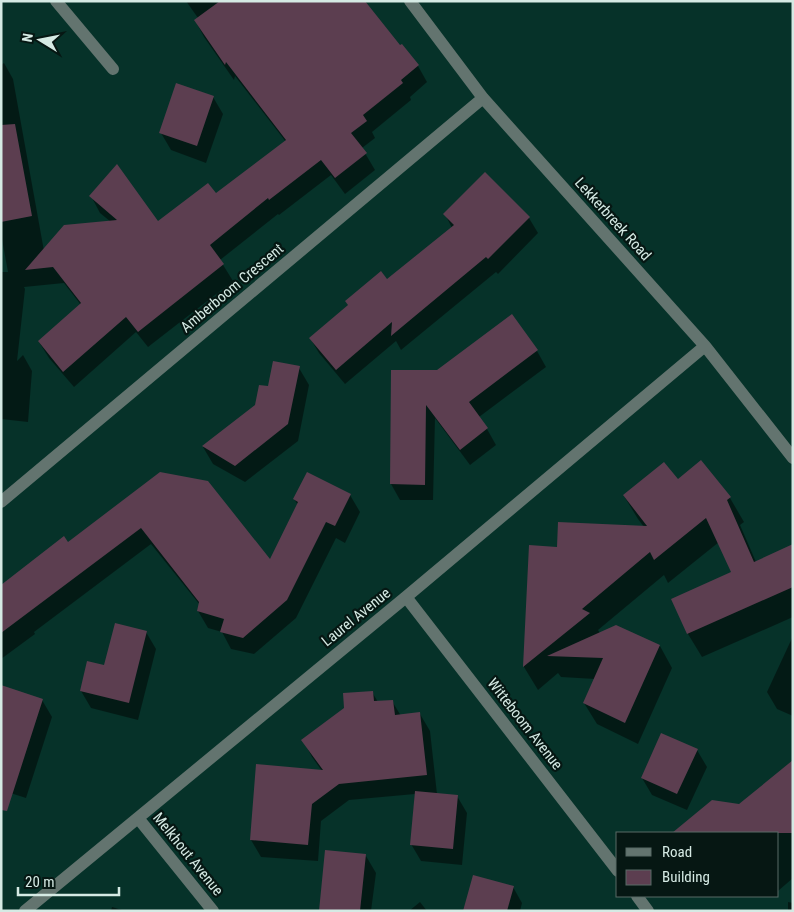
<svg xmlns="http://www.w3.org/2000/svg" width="794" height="912" viewBox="0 0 794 912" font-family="'Roboto Condensed',sans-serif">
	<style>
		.shadow { fill: #0007 }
		.building { fill: #5c3e50 }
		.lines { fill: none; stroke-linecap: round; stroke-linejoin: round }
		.minor { stroke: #63746f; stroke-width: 12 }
		.labels { text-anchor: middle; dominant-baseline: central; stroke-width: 4.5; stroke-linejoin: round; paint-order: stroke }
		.street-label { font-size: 15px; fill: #d5eae4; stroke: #061713 }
	</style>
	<rect width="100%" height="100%" fill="#063229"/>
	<path class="shadow" d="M186,1h178l36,46 18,19 9,16 -17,15 1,3 -39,32 3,6 -13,10 13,22 -30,24 -14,-19 -52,40 -1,-1 -58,46 13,21 -85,66 -12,-15 -62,55 -25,-29 -10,-16 42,-37 -17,-22 -40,4 1,2 -8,72 6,-6 9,16 -4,51 -27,-3v-147h7l-7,-38v-169l3,-2 9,16 31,172 67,-29 -11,-9 -9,-17 67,27 58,-28 70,-53 -51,-66 -1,4 -30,-43 -9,-17 3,-2z
		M213,97l10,17 -17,49 -35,-13 -10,-17z
		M485,174l44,44 9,15 -40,41 -2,-2 -95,78 -5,-9 -51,43 -26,-31 -9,-15 77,-57 65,-53 -7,-14z
		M537,351l9,16 -67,50 8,12 9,16 -26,20 -35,-47 -2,82h-33l-9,-16 46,-112z
		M299,368l10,17 -11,56 -53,41 -32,-18 -10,-17 53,-41 13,-18z
		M701,462l29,36 14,24 -4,3 16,37 37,-16v71l-91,40 -14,-23 -15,-34 59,-27 -13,-31 -51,41 -4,-8 -66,55 2,3 60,13 12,22 -34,76 -41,-20 -13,-21 11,-24 -34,-2 -3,-4 -20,17 -14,-23 6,-120 28,1 86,-21 -6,-8 -14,-23 54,-15z
		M160,473l110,88 28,-56 -4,-6 56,-4 10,17 -15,31 -9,-5 -40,80 -42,36 -23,-5 -9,-17 -14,-4 -10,-17 2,-6 -49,-61 -117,88 1,2 -34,25v-75l1,1 66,-41z
		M146,632l10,17 -18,71 -47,-12 -10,-17 24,-24z
		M793,636v80l-16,-7 -10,-17z
		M372,692l6,10 14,-1 9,15 19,-2 10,17 7,63 20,2 10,17 -5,52 -41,-4 -10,-17 4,-50 -66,6 -28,21 -3,40 -57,-4 -10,-17 71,-69 -10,-14 -9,-17z
		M42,700l10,17 -26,81 -25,-8z
		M697,750l10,17 -20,43 -35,-15 -10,-17z
		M793,766v112l-15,13v-58h-86l-6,-10 54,-18z
		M366,856l10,17 -5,38h-51z
		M513,887l9,16 -2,8h-56z
		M420,902l7,9h-18z
		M788,902l5,1v8h-5z
		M112,907l13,4h-14z"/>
	<path class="building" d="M220,1h145l35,44 2,-1 17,21 -18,15 2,3 -40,32 4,6 -16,12 16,20 -32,25 -14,-18 -52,40 -1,-2 -58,47 14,19 -86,68 -12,-15 -63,55 -25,-31 43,-38 -28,-36 -28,3 39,-45 53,-5 -28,-24 28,-32 41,57 50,-38 8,10 70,-53 -60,-78 -1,3 -31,-45z
		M176,83l38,13 -17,50 -38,-13z
		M15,124l17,92 -31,6v-97z
		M485,172l45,45 -42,42 -2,-2 -95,79 1,-14 -56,48 -27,-32 39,-33 -3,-4 36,-30 6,8 67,-54 -11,-11z
		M512,314l26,36 -69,52 19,26 -28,22 -34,-45 -1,80 -35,-1 1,-114h46z
		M273,361l27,5 -12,58 -53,42 -33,-20 53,-41 4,-20 9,1z
		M701,460l30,37 -4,3 27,62 39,-18v43l-106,47 -16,-35 60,-27 -25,-54 -52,42 -4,-8 -68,57 8,4 -67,54 6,-122 28,2 1,-25 89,4 -24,-31 41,-33 14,17z
		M160,472l48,9 62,78 28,-57 -5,-3 14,-27 44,22 -16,32 -9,-4 -39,78 -44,38 -23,-6 4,-13 -27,-8 2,-9 -58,-74 -140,105v-48l63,-49 4,6z
		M115,623l32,8 -18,72 -49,-12 7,-30 17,4z
		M616,625l44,20 -35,78 -42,-20 20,-45 -56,-2z
		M1,685l42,14 -36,112 -6,-1z
		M373,691l1,10 19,-1 2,15 25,-3 7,63 -88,9 -27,20 -4,41 -58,-5 6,-76 67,6 -22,-30 43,-32 -1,-15z
		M661,733l37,16 -21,45 -36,-16z
		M793,760v73h-121l40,-33 27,4z
		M415,791l43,4 -5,54 -43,-4z
		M325,850l41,4 -6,57h-41z
		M473,875l41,11 -7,25h-44z"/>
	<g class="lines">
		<path class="minor" d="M56,1l57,68
			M410,1l73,97 222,248 88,112
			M1,502l482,-404
			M406,597l212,274
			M138,818l75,93
			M637,896l11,15
			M25,911l381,-314 299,-251"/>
	</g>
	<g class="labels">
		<g class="street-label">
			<text transform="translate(613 219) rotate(48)">Lekkerbreek Road</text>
			<text transform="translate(232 288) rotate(-40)">Amberboom Crescent</text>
			<text transform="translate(356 617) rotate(-39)">Laurel Avenue</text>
			<text transform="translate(525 724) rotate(52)">Witteboom Avenue</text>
			<text transform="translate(188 854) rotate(51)">Melkhout Avenue</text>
		</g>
	</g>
	<rect width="794" height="912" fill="none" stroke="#d5eae4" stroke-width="5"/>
	<rect x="616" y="832" width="162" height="65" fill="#061713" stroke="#596b67"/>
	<rect x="626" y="848" width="25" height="8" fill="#63746f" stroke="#596b67"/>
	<text x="662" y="857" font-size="15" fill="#d5eae4">Road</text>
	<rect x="626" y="870" width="25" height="15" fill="#5c3e50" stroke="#596b67"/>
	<text x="662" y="882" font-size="15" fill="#d5eae4">Building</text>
	<g transform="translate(40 40) rotate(280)" stroke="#061713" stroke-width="4" paint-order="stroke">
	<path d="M0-4L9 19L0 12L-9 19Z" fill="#d5eae4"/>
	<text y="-8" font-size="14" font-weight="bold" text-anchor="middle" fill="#d5eae4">N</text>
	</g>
	<path d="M18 887v8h101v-8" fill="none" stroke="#d5eae4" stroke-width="2.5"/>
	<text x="25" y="887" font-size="15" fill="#d5eae4" stroke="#061713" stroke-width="4" paint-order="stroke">20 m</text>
</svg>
